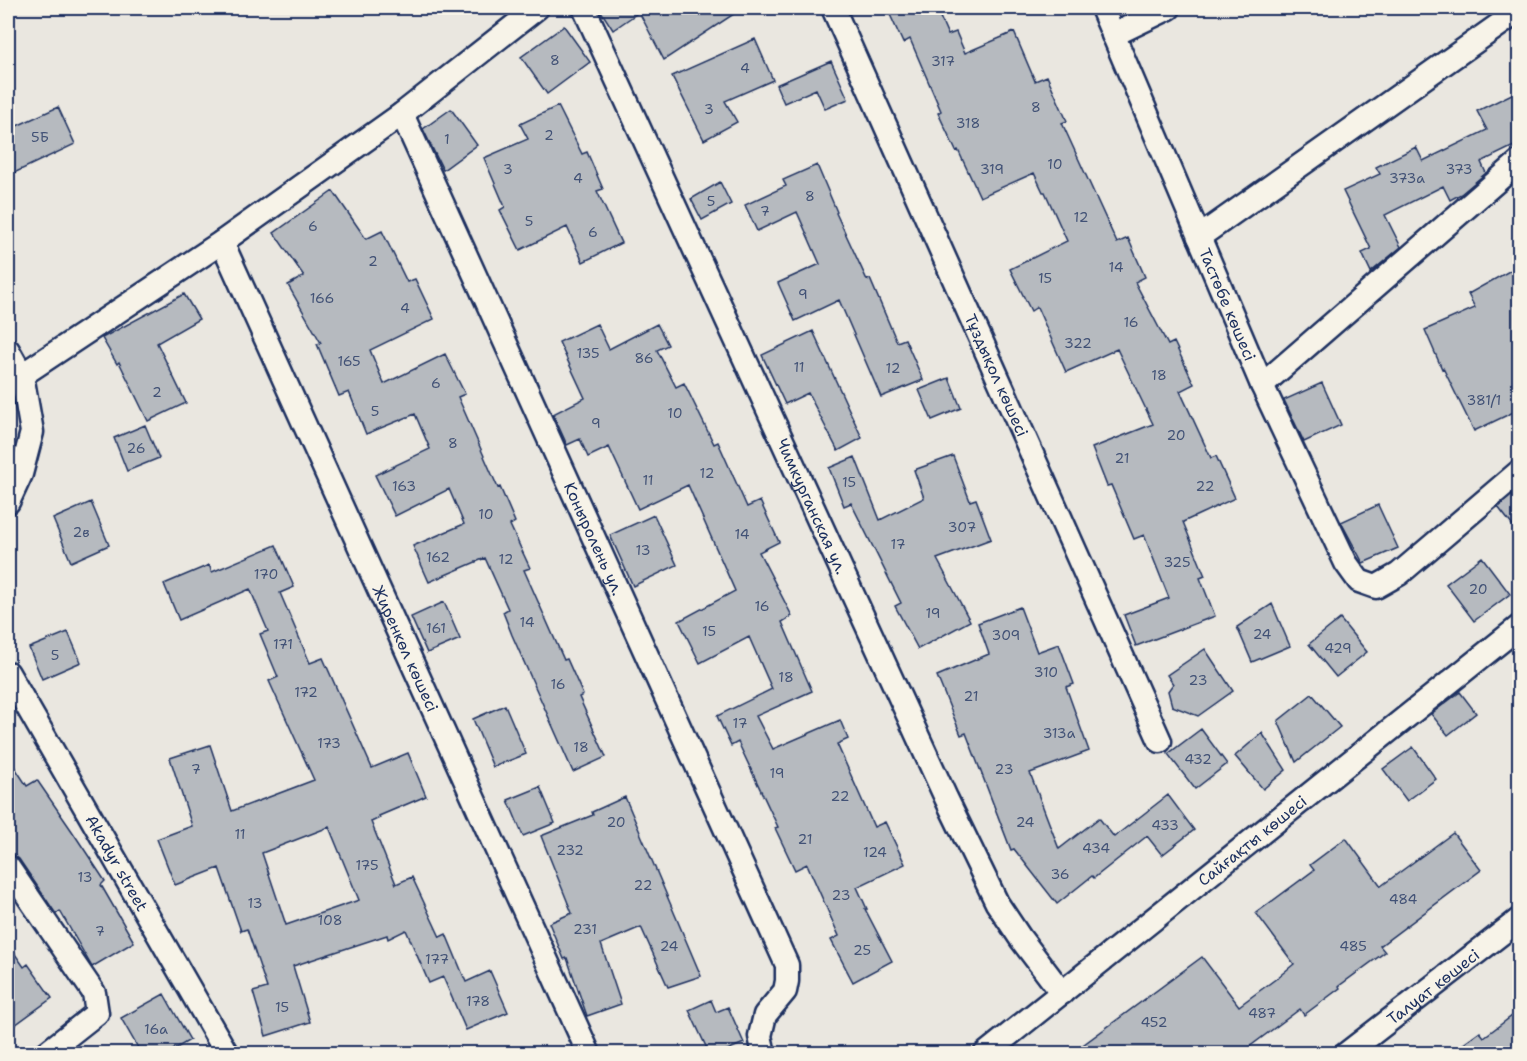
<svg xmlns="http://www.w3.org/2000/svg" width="1527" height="1061" viewBox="0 0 1527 1061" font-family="'Shantell Sans',sans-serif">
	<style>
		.building { fill: #b6babf; stroke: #1b2f5e; stroke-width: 1.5; fill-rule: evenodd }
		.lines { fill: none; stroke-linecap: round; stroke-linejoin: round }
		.minor-casing { stroke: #1b2f5e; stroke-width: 27 }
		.minor { stroke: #f7f3e8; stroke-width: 22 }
		.labels { text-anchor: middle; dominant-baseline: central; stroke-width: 4.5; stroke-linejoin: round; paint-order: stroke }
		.number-label { font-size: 14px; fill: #425276 }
		.street-label { font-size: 16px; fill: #1b2f5e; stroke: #f7f3e8 }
	</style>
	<rect width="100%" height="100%" fill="#eae7e0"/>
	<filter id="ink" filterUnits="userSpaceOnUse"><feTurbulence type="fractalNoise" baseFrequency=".0167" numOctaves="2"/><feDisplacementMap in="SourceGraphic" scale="12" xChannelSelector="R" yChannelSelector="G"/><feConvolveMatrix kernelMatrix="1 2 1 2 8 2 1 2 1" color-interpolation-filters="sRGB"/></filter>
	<g filter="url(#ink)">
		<path class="building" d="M599,8h144l-79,52 -25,-48 -26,18z
			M887,8h49l12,27 8,-3 9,21 49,-21 21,49 12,-5 20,45 -5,2 55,120 11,-5 17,39 -10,5 33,63 6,-3 20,42 -14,7 31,67 5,-2 19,42 -52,24 22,54 -5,2 15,38 -79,30 -12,-31 45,-17 -25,-63 -10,4 -23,-54 -4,1 -15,-38 61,-24 -36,-75 -51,23 -29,-65 -6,4 -21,-42 57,-28 -22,-49h-2l-9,-19 -54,24 -22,-47 -2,1 -18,-38 3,-2 -31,-72 -7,4z
			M564,26l26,36 -43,32 -26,-37z
			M755,39l18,41 -48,21 12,21 -33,18 -32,-64z
			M831,61l17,38 -23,10 -9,-20 -32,14 -8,-18z
			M1520,90v53l-39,19 5,11 -25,21 -11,6 -7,-14 -58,29 16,32 -30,25 -9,-19 9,-4 -28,-58 37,-17 -4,-7 40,-20 7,14 64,-31 -10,-19z
			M558,106l24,48 5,-2 16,37 -6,2 24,52 -38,19 -16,-35 -47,23 -20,-40 5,-3 -21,-49 44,-19 -8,-15z
			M58,107l17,37 -61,29 -6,-15v-28z
			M451,109l26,36 -34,25 -20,-41z
			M817,165l20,47 -1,1 31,67 3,-1 27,63 8,-3 18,41 -42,17 -42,-97 -44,21 -17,-38 42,-19 -23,-52 -40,19 -12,-26 41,-19 -3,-6z
			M720,182l11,22 -29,16 -11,-21z
			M333,191l33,48 16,-8 25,51 8,-3 19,40 -64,31 14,34 61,-30 20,40 -7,3 40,91 2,-1 15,35 -5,3 20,43 -6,2 40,90 3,-1 16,36 -4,2 27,60 -33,15 -61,-137 -9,-23 5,-3 -23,-51 -56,24 -16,-36 51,-22 -15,-35 -54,27 -20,-41 55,-26 -15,-35 -49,20 -17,-42 -10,4 -22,-52 4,-1 -33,-58 16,-9 -30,-43z
			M1520,265v144l-46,22 -31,-63 -1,1 -17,-39 50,-22 -7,-14z
			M184,294l15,25 -42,24 29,60 -38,18 -29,-59 -2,2 -15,-26z
			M597,324l12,25 48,-25 11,21 -11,5 19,37 8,-4 30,61 4,-2 29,65 13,-6 19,41 -20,10 33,64 -10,6 30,69 -56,25 17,33 67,-29 8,19 -11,5 37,83 11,-5 20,42 -48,23 10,22h-2l27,52 -39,21 -22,-42 8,-4 -32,-72 -12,6 -20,-42 3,-1 -40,-85 -7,4 -14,-30 55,-27 -23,-52 -49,26 -21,-42 56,-30 -47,-106 -50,24 -29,-62 -21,10 -8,-18 -13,6 -14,-31 32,-16 -26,-56z
			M813,331l49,107 -24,13 -30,-58 -23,11 -23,-49z
			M949,378l12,30 -29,12 -13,-30z
			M1322,383l19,42 -37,17 -20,-42z
			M145,425l14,33 -32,13 -13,-33z
			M953,456l17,45 6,-2 15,40 -54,20 33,62 -52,28 -23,-43 6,-3 -50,-100 -7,3 -15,-38 26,-11 25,63 44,-22 -10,-28z
			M1520,489v46l-22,-28z
			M91,502l18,43 -38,17 -18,-43z
			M1378,505l20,43 -35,15 -22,-41z
			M654,515l23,50 -44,21 -23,-51z
			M276,545l18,42 -14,6 30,70 13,-5 49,110 36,-15 18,43 -47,20 1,2 -9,4 25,62 16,-7 28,60 6,-3 20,48 24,-11 18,41 -42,18 -23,-53 -14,6 -23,-53 -18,9 -1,-4 -94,31 17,56 -44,14 -13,-44 14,-4 -20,-59 -6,2 -22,-63 -44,17 -18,-46 35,-13 -22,-68 40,-13 22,66 82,-31 -45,-99 9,-4 -18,-43 8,-3 -18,-42 -71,31 -15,-36 45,-19 3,7zM329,827l30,73 -73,25 -24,-72z
			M1482,557l28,37 -36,27 -28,-37z
			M444,602l16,37 -33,14 -16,-36z
			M1272,604l18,42 -38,16 -15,-35z
			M1020,607l17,45 22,-8 15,40 -8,3 23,64 -59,22 29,76 40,-31 15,19 54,-42 26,35 -32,25 -15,-19 -53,42 -2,-2 -35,28 -43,-55 -3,1 -45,-117 -5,2 -24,-59 52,-22 -11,-31z
			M1340,619l27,33 -31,25 -27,-33z
			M68,632l13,30 -39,17 -13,-31z
			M1205,649l28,42 -35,25 -26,-10 -4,-15 5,-7 -6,-9z
			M1460,692l16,21 -28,22 -17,-21z
			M1312,694l28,33 -44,35 -18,-41z
			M505,705l21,49 -33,13 -20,-48z
			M1201,729l26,35 -32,25 -27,-35z
			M1262,733l24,37 -23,19 -28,-33z
			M1413,747l23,32 -29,22 -24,-32z
			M8,757l19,29 10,-6 35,51 33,50 -4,4 33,57 -42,25 -32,-56 -4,3 -37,-55 -11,-9z
			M540,787l15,36 -32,13 -15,-36z
			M625,797l76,179 -33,11 -27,-60 -40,17 20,60 -34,12 -20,-58 -3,1 -15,-36 23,-10 -31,-77 52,-21 -1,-3z
			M1453,833l28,37 -101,76 5,6 -46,34 1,2 -36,27 -4,-6 -59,44h-169l130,-96 37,49 38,-28 17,-14 -38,-51 58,-43 -4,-5 36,-27 35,48z
			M8,944l16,23 4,-3 24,34 -44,32z
			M164,994l26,46 -22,13h-27l-20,-35z
			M711,1000l5,12 12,-5 16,36 -24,10h-11l-20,-43z
			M1520,1010v43h-69l29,-21 4,5z"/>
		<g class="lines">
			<g class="minor-casing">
				<g id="minor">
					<path id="s1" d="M584,8l362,790 51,105 24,36 41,54"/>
					<path id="s2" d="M833,8l327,733"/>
					<path id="s3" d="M1102,8l160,377 84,178 13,18 17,6 23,-13 121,-103"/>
					<path d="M1113,35l56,-27"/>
					<path id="s4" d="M402,114l385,851v16l-2,10 -20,24 -5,21 4,18"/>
					<path d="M1199,237l321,-227"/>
					<path id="s5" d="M222,242l367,812"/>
					<path d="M8,350l14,25 10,57 -11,42 -13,28"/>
					<path d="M22,375l200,-133 180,-128 135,-106"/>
					<path d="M1262,385l258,-224"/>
					<path id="s6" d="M8,673l219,381"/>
					<path d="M8,867l86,126 3,20 -52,41"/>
					<path id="s7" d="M985,1054l535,-428"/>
					<path id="s8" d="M1346,1054l174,-135"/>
				</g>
			</g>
			<use href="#minor" class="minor"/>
		</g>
	</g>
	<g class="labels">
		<g class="number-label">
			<text x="555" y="60">8</text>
			<text x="943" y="61">317</text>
			<text x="745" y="68">4</text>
			<text x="1036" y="107">8</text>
			<text x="709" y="109">3</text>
			<text x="968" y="123">318</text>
			<text x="549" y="135">2</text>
			<text x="40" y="137">5Б</text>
			<text x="447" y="139">1</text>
			<text x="1055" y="164">10</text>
			<text x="508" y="169">3</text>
			<text x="992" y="169">319</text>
			<text x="1459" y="169">373</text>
			<text x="578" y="178">4</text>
			<text x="1407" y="178">373а</text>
			<text x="810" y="196">8</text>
			<text x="711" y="201">5</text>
			<text x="765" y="211">7</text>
			<text x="1081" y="217">12</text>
			<text x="529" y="221">5</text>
			<text x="313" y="226">6</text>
			<text x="593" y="232">6</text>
			<text x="373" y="261">2</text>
			<text x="1116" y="267">14</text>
			<text x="1045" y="278">15</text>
			<text x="803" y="294">9</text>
			<text x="322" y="298">166</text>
			<text x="405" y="308">4</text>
			<text x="1131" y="322">16</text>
			<text x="1078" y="343">322</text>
			<text x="588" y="353">135</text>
			<text x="644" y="358">86</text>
			<text x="349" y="361">165</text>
			<text x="799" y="367">11</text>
			<text x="893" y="368">12</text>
			<text x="1159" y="375">18</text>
			<text x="436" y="383">6</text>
			<text x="157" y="392">2</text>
			<text x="1484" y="400">381/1</text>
			<text x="375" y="411">5</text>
			<text x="675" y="413">10</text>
			<text x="596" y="423">9</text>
			<text x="1176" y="435">20</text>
			<text x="453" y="443">8</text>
			<text x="136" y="448">26</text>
			<text x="1122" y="458">21</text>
			<text x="707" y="473">12</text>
			<text x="648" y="480">11</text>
			<text x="849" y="482">15</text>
			<text x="404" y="486">163</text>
			<text x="1205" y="486">22</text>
			<text x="486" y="514">10</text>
			<text x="962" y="527">307</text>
			<text x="81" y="532">2в</text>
			<text x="742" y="534">14</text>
			<text x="898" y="544">17</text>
			<text x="643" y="550">13</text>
			<text x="438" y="557">162</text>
			<text x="506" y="559">12</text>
			<text x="1177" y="562">325</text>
			<text x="266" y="574">170</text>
			<text x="1478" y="589">20</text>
			<text x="762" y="606">16</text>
			<text x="933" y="613">19</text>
			<text x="527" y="622">14</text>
			<text x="436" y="628">161</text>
			<text x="709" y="631">15</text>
			<text x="1262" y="634">24</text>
			<text x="1006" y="635">309</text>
			<text x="283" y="644">171</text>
			<text x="1338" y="648">429</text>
			<text x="55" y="655">5</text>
			<text x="1046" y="672">310</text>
			<text x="786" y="677">18</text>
			<text x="1198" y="680">23</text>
			<text x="558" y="684">16</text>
			<text x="306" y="692">172</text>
			<text x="971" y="696">21</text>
			<text x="740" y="723">17</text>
			<text x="1059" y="733">313а</text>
			<text x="329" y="743">173</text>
			<text x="581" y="747">18</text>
			<text x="1198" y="759">432</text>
			<text x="196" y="769">7</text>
			<text x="1004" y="769">23</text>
			<text x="777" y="773">19</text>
			<text x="840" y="796">22</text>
			<text x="616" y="822">20</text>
			<text x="1025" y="822">24</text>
			<text x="1165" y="825">433</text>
			<text x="240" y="834">11</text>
			<text x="805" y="839">21</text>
			<text x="1096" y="848">434</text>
			<text x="570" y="850">232</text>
			<text x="875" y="852">124</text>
			<text x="367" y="865">175</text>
			<text x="1060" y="874">36</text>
			<text x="85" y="877">13</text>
			<text x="643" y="885">22</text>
			<text x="841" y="895">23</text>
			<text x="1403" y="899">484</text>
			<text x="255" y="903">13</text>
			<text x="330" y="920">108</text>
			<text x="585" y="929">231</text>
			<text x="100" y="931">7</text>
			<text x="669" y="946">24</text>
			<text x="1353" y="946">485</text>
			<text x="862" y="950">25</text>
			<text x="437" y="959">177</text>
			<text x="478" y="1001">178</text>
			<text x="282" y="1007">15</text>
			<text x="1262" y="1013">487</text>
			<text x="1154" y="1022">452</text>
			<text x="156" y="1029">16а</text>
		</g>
		<g class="street-label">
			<text stroke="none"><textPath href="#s3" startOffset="322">Тастөбе көшесі</textPath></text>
			<text stroke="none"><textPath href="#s2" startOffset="402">Тұздықол көшесі</textPath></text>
			<text stroke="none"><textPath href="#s1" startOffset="548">Чимкурганская ул.</textPath></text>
			<text stroke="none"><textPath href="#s4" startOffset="466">Коныролень ул.</textPath></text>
			<text stroke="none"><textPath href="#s5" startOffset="446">Жиренкөл көшесі</textPath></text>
			<text stroke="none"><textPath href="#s7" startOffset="342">Сайғақты көшесі</textPath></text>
			<text stroke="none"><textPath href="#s6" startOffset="219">Akadyr street</textPath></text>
			<text stroke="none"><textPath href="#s8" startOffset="110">Талуат көшесі</textPath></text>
		</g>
	</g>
	<rect width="1527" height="1061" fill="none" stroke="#f7f3e8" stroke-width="30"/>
	<rect x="15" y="15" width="1497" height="1031" fill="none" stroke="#1b2f5e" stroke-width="2" filter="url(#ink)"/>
</svg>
